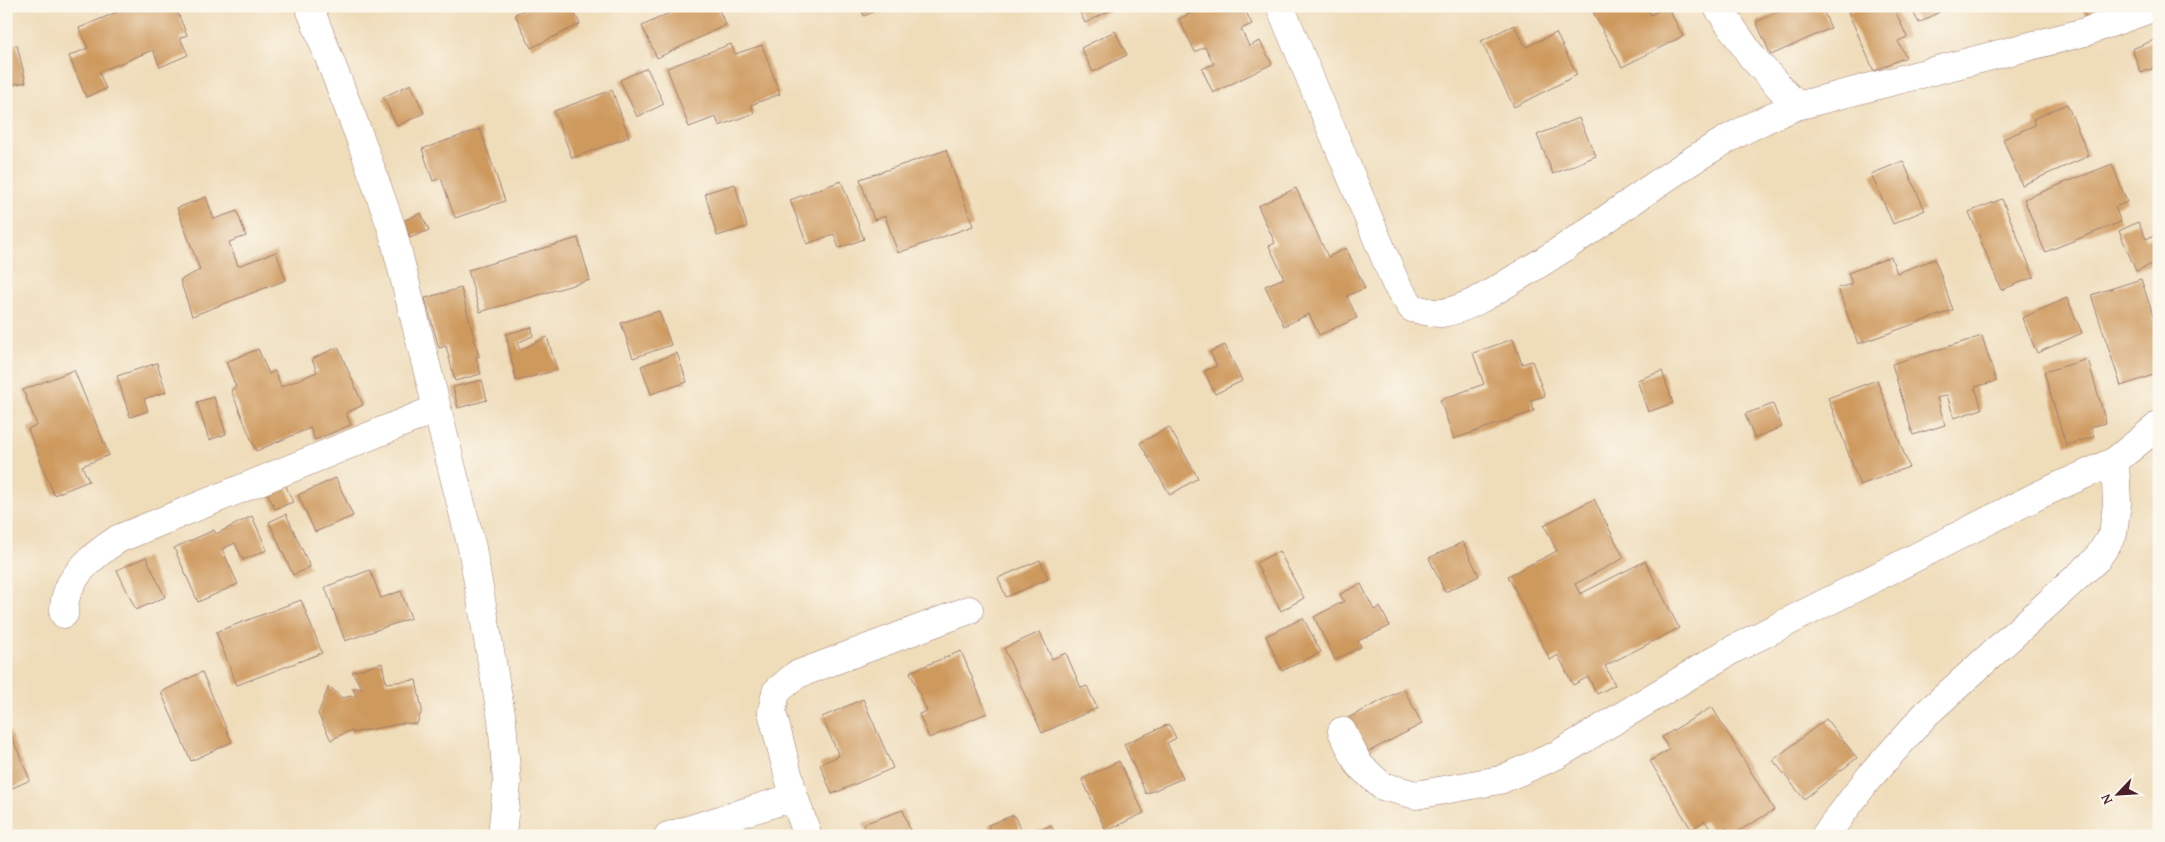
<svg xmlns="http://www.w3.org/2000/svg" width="2165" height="842" viewBox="0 0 2165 842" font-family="'Gentium Book Plus',serif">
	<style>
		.building { fill: #ce995d }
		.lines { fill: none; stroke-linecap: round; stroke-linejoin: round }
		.minor-casing { stroke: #9c7e72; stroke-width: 29 }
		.minor { stroke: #fff; stroke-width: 28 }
	</style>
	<rect width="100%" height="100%" fill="#fbf7ec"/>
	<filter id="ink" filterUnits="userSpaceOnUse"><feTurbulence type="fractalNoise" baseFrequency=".02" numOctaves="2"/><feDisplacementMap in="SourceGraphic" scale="10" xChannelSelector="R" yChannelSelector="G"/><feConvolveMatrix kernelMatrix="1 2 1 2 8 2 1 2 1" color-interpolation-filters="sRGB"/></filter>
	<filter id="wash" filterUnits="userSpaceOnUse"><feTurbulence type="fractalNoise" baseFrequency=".0096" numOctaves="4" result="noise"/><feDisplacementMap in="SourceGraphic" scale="20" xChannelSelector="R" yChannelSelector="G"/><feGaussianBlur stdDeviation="1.12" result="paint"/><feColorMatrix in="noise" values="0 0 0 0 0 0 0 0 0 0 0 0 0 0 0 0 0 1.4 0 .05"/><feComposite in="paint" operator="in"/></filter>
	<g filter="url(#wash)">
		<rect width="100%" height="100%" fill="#efdcb9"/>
		<g id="blocks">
			<path class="building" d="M114,6h61l12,29 -7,3 8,17 -28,12 -7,-17 -54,22 7,17 -20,8 -17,-41 19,-8 -9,-20 38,-16z
				M532,6h39l9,18 -49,24 -16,-34z
				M684,6h33l9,19 -69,33 -15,-32z
				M860,6h27l-23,10z
				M1077,6h43l-35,17z
				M1205,6h38l9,18 -11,5 8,17 11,-5 12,23 -59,29 -11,-24 12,-5 -9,-17 -10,5 -16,-33z
				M1590,6h56l5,9 16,-9 16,30 -61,31z
				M1790,6h31l10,22 -60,27 -15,-33z
				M1860,6h33l14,31 -9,4 8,16 -32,14 -26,-59z
				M1910,6h40l-31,17z
				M2081,6h46l-39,17z
				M1514,25l12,22 30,-14 21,42 -63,32 -33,-66z
				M1115,31l12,24 -34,17 -12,-24z
				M2159,38v28l-18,7 -9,-24z
				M731,44l4,10 27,-9 18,49 -29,11 3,8 -35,13 -3,-9 -27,10 -22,-59z
				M17,45l9,37 -20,4v-39z
				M647,68l17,36 -27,13 -17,-37z
				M411,84l13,29 -27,13 -14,-29z
				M612,90l17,47 -57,21 -18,-47z
				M2067,104l22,52 -67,29 -19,-46 32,-14 -2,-6z
				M1579,118l17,38 -43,18 -16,-39z
				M480,129l25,72 -50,17 -14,-40 -8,3 -11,-32z
				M946,150l27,76 -75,27 -13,-37 -11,4 -14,-41z
				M1903,161l22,49 -32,14 -22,-50z
				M2112,164l15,38 -12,5 6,15 -76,30 -21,-53z
				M841,181l23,58 -25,9 -5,-14 -27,10 -17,-44z
				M735,184l12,43 -30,9 -12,-43z
				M1296,188l32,69 18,-9 19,40 -18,8 10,22 -38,17 -10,-21 -25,12 -19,-40 19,-8 -15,-32 6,-3 -17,-37z
				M206,197l8,22 23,-8 9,25 -17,6 9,24 38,-14 10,28 -94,36 -12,-36 20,-10 -23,-62z
				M2002,199l32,78 -33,13 -32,-78z
				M421,213l8,17 -19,8 -7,-17z
				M2138,222l8,17 13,-6v28l-23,10 -17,-40z
				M578,238l12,42 -110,32 -12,-42z
				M1891,257l6,16 38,-14 18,51 -95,34 -20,-56 14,-4 -4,-11z
				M2141,279l18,54v40l-38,13 -30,-91z
				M461,288l18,69h-3l5,17 -26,7 -9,-35 -7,2 -14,-50z
				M2067,298l15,35 -45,20 -15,-35z
				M659,311l12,34 -38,13 -12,-35z
				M532,327l1,9 -16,7 3,7 27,-13 10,33 -41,11 -10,-47z
				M1982,336l14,45 -21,6 7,22 -28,9 -7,-23 -10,3 8,27 -32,10 -21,-71z
				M1513,339l9,25 10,-3 13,35 -14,4 3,11 -80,28 -14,-39 44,-16 -11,-31z
				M1225,345l17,36 -27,13 -11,-23 13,-5 -7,-14z
				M338,347l25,58 -17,8 5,12 -36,15 -5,-12 -54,23 -25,-61 5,-3 -10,-25 32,-13 11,25 6,-3 6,16 36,-15 -5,-13z
				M677,353l10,29 -36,12 -10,-28z
				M2088,359l18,64 -15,4 3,10 -28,8 -22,-73z
				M157,363l9,29 -22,7 4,12 -18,6 -13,-41z
				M74,370l35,85 -27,11 7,15 -35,14 -26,-66 9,-4 -14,-35z
				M1662,371l11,32 -25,9 -11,-32z
				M482,380l5,20 -29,8 -5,-21z
				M1877,380l32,87 -49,18 -32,-87z
				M214,397l12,37 -17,6 -12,-38z
				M1773,404l9,23 -28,11 -9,-24z
				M1169,427l29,51 -28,17 -30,-52z
				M336,478l17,38 -38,16 -17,-37z
				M285,484l8,18 -18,7 -8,-17z
				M1594,499l30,59 -49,26 5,10 65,-33 34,67 -74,38 10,19 -18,9 -9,-17 -15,8 -15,-30 -8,5 -42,-84 49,-25 -13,-26z
				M286,514l24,53 -17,8 -24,-53z
				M252,516l15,34 -24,10 -8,-17 -13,6 16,35 -40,18 -24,-54 40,-18 2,4z
				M1463,542l16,34 -34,16 -16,-34z
				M1279,551l25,47 -23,13 -25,-48z
				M146,557l19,40 -29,13 -19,-40z
				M1040,560l8,19 -42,18 -8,-19z
				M370,570l11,28 20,-7 10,27 -66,23 -20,-54z
				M1361,584l13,26 6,-3 10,19 -32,15 3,6 -26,13 -21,-43 30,-16 -4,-7z
				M301,600l21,53 -85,32 -21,-53z
				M1303,618l18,34 -39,19 -16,-35z
				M1040,632l12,27 14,-6 15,35 6,-2 10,22 -55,25 -38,-85z
				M961,651l26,62 -58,25 -10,-24 8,-3 -17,-39z
				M382,663l4,20 30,-3 6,30 -5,14 -12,-1 -53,10 -1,-3 -20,10 -13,-26 11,-28 13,12 14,-3 -4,-7h10l-10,-16z
				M202,672l30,70 -41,19 -30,-69z
				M1404,689l18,35 -56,29 -18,-35z
				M863,699l30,69 -61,26 -12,-30 19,-8 -17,-39z
				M1712,707l62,103 -42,25 -5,-7 -13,7 -9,-14 -14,8 -41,-68 19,-11 -7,-13z
				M1826,719l31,39 -53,41 -31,-39z
				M6,723l24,57 -24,11z
				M1169,724l7,14 -9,5 16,35 -37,16 -22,-50z
				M1119,761l25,52 -38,18 -24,-52z
				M903,810l9,26h-45l-4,-12z
				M1014,815l9,21h-30l-5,-11z
				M1051,825l5,11h-29z"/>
		</g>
	</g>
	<g filter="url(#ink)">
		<use href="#blocks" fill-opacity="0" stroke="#9c7e72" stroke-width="1"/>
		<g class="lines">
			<g class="minor-casing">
				<path id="minor" d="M309,6l51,132 32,91 80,319 30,172 5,63 -5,53
					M1280,6l116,278 16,24c9,2 22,6 30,5 29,-5 57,-25 82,-40 92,-54 173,-129 273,-167l288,-74 73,-26
					M1717,6l35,51 45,49
					M64,614c-2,-34 28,-58 54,-75l318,-130
					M1342,731l17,34 23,21 34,9 84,-15 57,-25 173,-104 311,-157 74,-33 44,-36
					M668,836l126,-39
					M808,836l-14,-39 -22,-85 4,-20 20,-17 173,-65
					M1825,836l42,-56 59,-66 171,-155 16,-25 4,-30 -2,-43"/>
			</g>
			<use href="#minor" class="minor"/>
		</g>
	</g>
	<rect width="2165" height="842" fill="none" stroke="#fbf7ec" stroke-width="25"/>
	<g transform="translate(2118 794) rotate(245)" stroke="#fbf7ec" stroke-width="4" paint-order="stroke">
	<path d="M0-4L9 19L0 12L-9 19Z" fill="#4a1f2b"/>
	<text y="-8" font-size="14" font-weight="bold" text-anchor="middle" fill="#4a1f2b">N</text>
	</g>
</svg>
